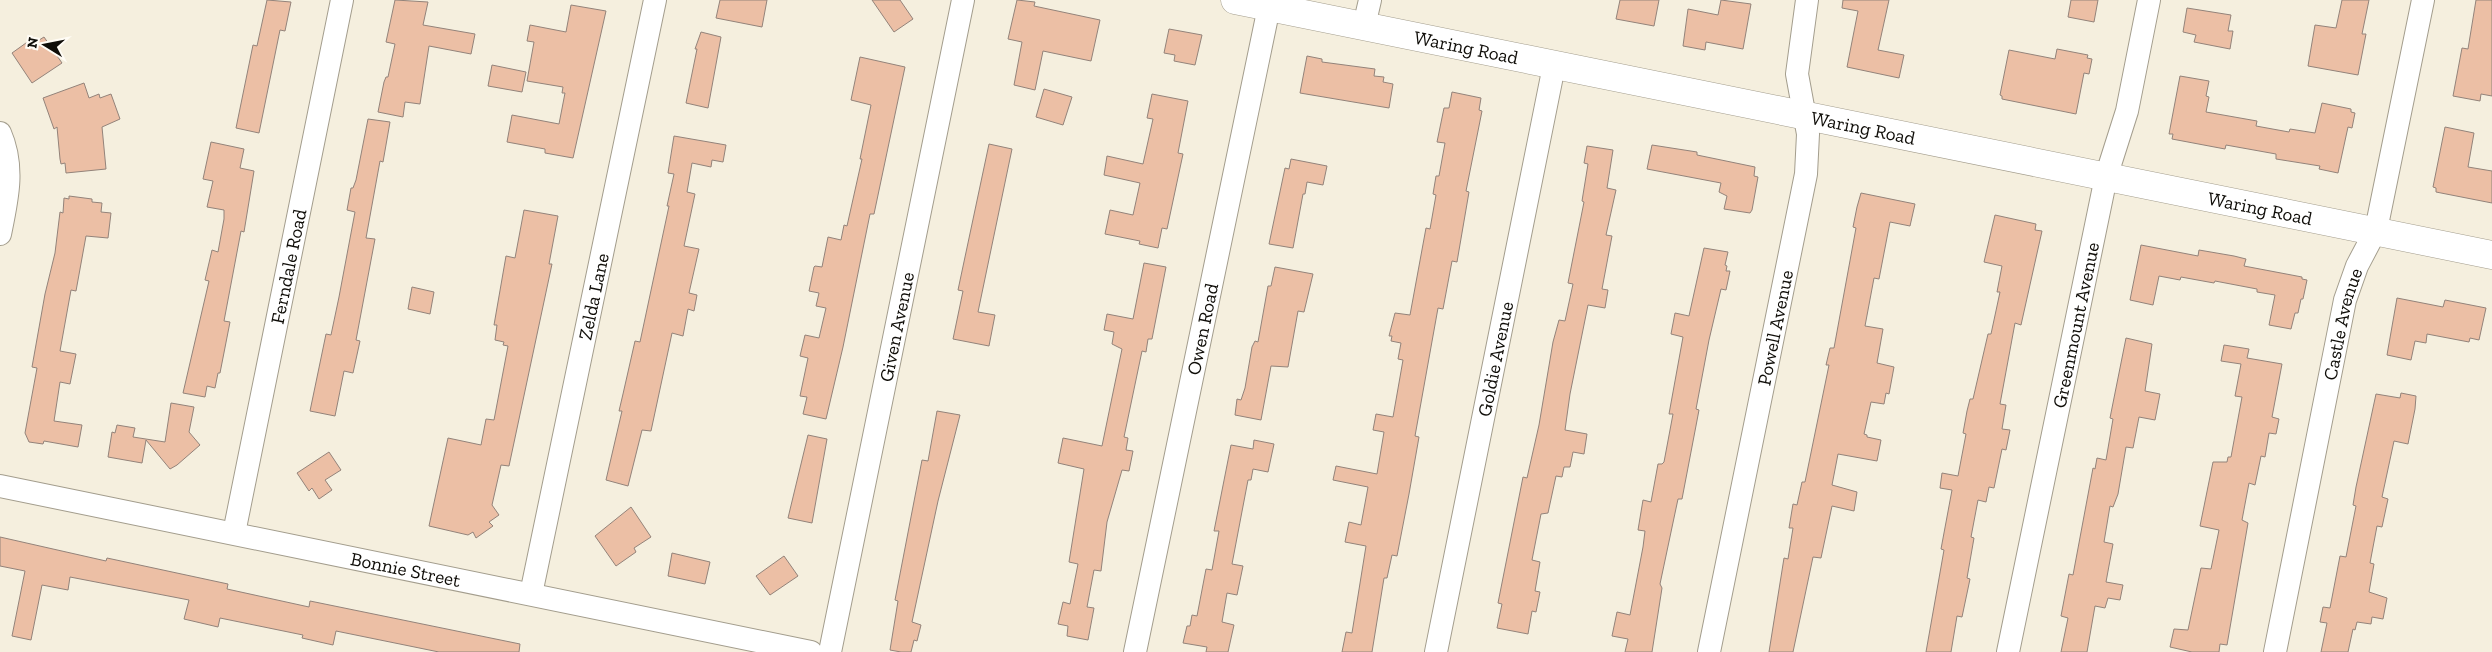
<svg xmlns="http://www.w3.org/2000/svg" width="2492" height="652" viewBox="0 0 2492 652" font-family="'Zilla Slab',serif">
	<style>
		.building { fill: #ecbfa5; stroke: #93837a }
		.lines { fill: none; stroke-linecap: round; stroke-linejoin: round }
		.minor-casing { stroke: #a39d8d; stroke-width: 24 }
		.tertiary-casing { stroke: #a39d8d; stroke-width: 29 }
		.minor { stroke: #fff; stroke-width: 22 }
		.tertiary { stroke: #fff; stroke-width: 28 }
		.labels { text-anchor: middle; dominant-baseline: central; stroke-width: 4; stroke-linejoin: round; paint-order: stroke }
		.street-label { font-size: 19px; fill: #0f0d08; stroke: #fffcf5 }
	</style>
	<rect width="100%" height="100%" fill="#f5efde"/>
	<path class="building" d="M267,0l24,2 -6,29 -5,-1 -21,103 -23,-5 17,-83 4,1z
		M395,0l33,2 -5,23 52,9 -4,20 -42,-8 -9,58 -15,-2 -2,15 -25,-5 6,-30 2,-5h2l7,-33 -9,-2z
		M720,0h47l-5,27 -46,-9z
		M872,0h28l13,19 -19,13z
		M1017,0l18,2 -1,4 66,14 -9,41 -48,-10 -8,39 -21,-5 8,-43 -14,-3z
		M1620,0h39l-5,26 -38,-7z
		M1721,0l30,4 -8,45 -37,-7 -1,8 -22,-4 5,-37 30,6z
		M1843,0h46l-11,50 26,5 -5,23 -52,-11 11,-56 -16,-3z
		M2071,0h27l-4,22 -26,-5z
		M2342,0h27l-7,34h4l-8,41 -50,-9 7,-41 21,3z
		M2476,0h16v96l-11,-2 -1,7 -27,-5 9,-48 6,1z
		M571,5l35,6 -33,147 -28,-5v-4l-38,-7 5,-27 47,9 6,-31h-3l1,-6 -36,-6 7,-39 -7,-1 3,-16 36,7z
		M2187,8l44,7 -3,16h5l-3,18 -36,-7 2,-7 -13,-3z
		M1169,29l33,6 -7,30 -21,-4 1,-6 -11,-2z
		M701,32l20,5 -13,71 -22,-5 11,-54h-2z
		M44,37l18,26 -30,20 -20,-30 21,-15 3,4z
		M2057,49l31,6 -1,3 5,1 -3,15 -5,-1 -8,41 -74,-15v-3l-2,-1 9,-45 46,9z
		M1307,56l15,3v3l53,7 -1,7 10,1 -1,5 10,2 -4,24 -89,-15z
		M860,57l45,10 -31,147h-4l-27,133 -17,72 -23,-5 4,-17 -7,-1 8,-38 -8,-2 5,-21 14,3 7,-30 -10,-2 3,-13 -10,-2 5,-24 1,-1 7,1 6,-30 13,3 3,-15 3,1 15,-67h-2l11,-54 -20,-5z
		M492,65l34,7 -4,20 -34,-6z
		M2180,76l29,5 -3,15 3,1 -3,15 51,9 -1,5 33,6 1,-3 25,4 7,-30 29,6v3l4,1 -3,15 -4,-1 -10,46 -19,-4 1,-3 -44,-7v-5l-50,-9 -1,4 -53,-10 1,-5h-4z
		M84,83l5,15 10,-4 1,4 11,-4 9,25 -18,8 4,42 -40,4 -1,-10 -4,1 -1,-5 -3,-32 -3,2 -11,-31z
		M1044,89l28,8 -9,28 -27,-8z
		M1452,92l29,6 -2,12 3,1 -16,80 3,1 -12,70 -5,-1 -9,48 -5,-1 -23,128 4,1 -10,57 -12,62 -5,-1 -5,23h-3l-12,74h-30l4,-20 6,1 14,-87 -21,-4 4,-20 12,3 7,-38 -35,-7 3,-14 41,8 7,-42 -11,-2 3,-16 17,3 10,-57 -5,-1 3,-16 -10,-2 1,-5h-3l6,-23 15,2 16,-87 4,1 6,-34 -3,-1 3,-18h3l6,-33 -8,-1 7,-34h5z
		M1152,94l36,7 -10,52 5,1 -16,75 -5,-1 -4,20 -19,-4 1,-3 -35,-7 5,-24 23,5 7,-32 -36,-8 3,-19 36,8 10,-45 -6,-1z
		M368,119l22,3 -7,40 -3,-1 -14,77 9,1 -19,101 4,1 -7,32 -9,-2 -9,45 -25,-5 16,-77 5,1 8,-38 16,-85 -8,-2 4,-22h2l3,-8z
		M2445,127l29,6 -6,34 24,4v32l-56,-11v-4l-3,-1z
		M674,136l52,9 -3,17 -11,-2 -1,7 -19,-4 -5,29 8,2 -11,52 15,3 -10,44 8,2 -3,16 -6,-2 -5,27 -11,-3 -21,98 -9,-1 -14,56 -22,-6 16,-69h-3l4,-17 12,-53 5,1 29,-136h-2l7,-32 -6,-1z
		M211,142l33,7 -4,19 14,3 -10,61 -3,-1 -17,90 6,1 -10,51h-2l-3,15 -8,-2 -2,11 -22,-4 26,-112 -4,-1 7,-30 6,2 6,-33v-9l-17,-3 6,-26 -10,-2z
		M989,144l23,5 -34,163 17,3 -6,31 -36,-7 10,-48 -5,-1z
		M1652,145l45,7v3l58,12 -1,9 4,1 -6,33 -2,3 -26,-4 3,-13 -8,-4 2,-9 -74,-14z
		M1587,146l26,4 -6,38 9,2 -10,45 6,1 -10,53 6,1 -3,18 -17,-3 -18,89 -5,36 22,4 -3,20 -11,-2 -3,15h-6l-2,10 -6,-1 -8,37 -7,1 -9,46 8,2 -5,29 5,1 -4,20 -4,-1 -4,23 -31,-6 5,-24 -4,-1 25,-126 4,1 12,-53 14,-83 6,-22 6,1 8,-37 -5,-1 16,-81 -2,-1 6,-37 -4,-1z
		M1291,159l36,7 -4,19 -16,-3 -2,12h-2l-10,54 -24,-4 16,-76 4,1z
		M1861,193l54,11 -5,22 -20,-4 -11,57 -5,-1 -9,48 18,3 -6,34 17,4 -5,27 -3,-1 -2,11 -13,-2 -7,32 3,1v2l14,3 -4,21 -39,-7 -6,31 25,7 -3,19 -22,-5 -11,52 -8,-1 -20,95h-24l15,-94 4,1 5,-31h-4l4,-24 4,1 5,-23h3l24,-117h-3l4,-17h4l22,-120 -3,-1 4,-20z
		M69,196l23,3v3l10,1 -1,9 10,1 -3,25 -22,-2 -10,55 -5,-1 -11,61 16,3 -6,30 -10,-2 -6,39 28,4 -4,22 -34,-6 -1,3 -14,-2 -4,-9 12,-65 -5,-1 13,-73 10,-41 5,-41 3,1 1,-15 5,1z
		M524,210l34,6 -9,48h3l-43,202 -8,-1 -9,40 7,10 -10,7 4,4 -17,12 -3,-6 -5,3 -39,-9 19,-88 33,7 5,-26 8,1 14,-74 -5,-1 1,-3 -9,-2 2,-15h-3l12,-69 9,2z
		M1995,215l41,9 -1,6 7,1 -21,94 -6,-2 -15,81 6,1 -4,24 8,1 -4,20 -4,-1 -8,39 -5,-1 -3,15 -8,-2 -7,37 3,1 -7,40 3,1 -8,38 -5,-1 -6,36h-25l18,-102 -3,-1 11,-59 -12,-2 2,-15 16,3 8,-42 -3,-1 4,-22 3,-12h3l15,-65h3l9,-42h-3l5,-26 -18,-4z
		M2141,245l57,11 1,-6 35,6 12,3 -2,7 58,11v2l5,1 -4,19h-2l-3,14h-3l-4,16 -22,-4 6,-30 -18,-3v-3l-42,-8 -1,2 -33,-6 -1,3 -21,-4 -6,29 -23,-5z
		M1704,248l24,4 -3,13 2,1 -1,5h4l-4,19 -5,-1 -12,51 -13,69 3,1 -17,89h-4l-18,85 2,4 -10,64h-27l3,-13 -16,-3 5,-24 13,3 13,-68 2,-16 -7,-1 5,-30 8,2 7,-38h4l2,-2 9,-48h-4l14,-77 -12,-3 4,-21 14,3z
		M1144,263l22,4 -14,72h-4l-2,13 -4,-1 -18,86 4,1 -2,12 7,1 -4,20 -7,-1 -15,52 -6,49 -7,-1 -7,37 7,1 -6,32 -21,-4 1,-10 -10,-2 5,-22 7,2 8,-40 -9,-2 15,-93 -26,-6 5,-25 39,8 20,-97 -10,-5 2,-12 -10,-2 3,-16 26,5z
		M1275,267l38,7 -9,38 -6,-1 -10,56 -17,-1 -10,54 -26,-5 2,-16 4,1 4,-12 7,-41 3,-6 3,1 10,-56h3z
		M412,287l22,5 -4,22 -22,-5z
		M2397,298l46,9 2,-7 41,8 -7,32 -9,-2 -1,4 -42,-8 -1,9 -11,-2 -4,19 -24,-5z
		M2126,338l26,6 -7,47 15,3 -5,26 -16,-3 -6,31 -7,-1 -8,47 -5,13 -3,-1 -6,36 9,2 -7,38 17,3 -3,15 -12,-2 -3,10 -10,-2 -8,46h-26l7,-34 -7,-2 8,-42 4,1 20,-107 2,1 2,-11 9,2 7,-41 -3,-1z
		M2224,345l25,4 -2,9 35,6 -10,53 7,2 -3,15 -7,-1 -4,24 -4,-1 -6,29 -6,-2 -7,37 6,3 -21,122 -7,-1 -1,8h-27l-22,-5 4,-18 14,1 13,-62 10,1 8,-39 -19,-4 13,-64h14l1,-5h3l11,-60 -7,-1 6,-32 -20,-3z
		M2401,393l15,3 -1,13 -7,35 -14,-3 -12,56 6,2 -6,28 -5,-1 -7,37 4,1 -5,28 18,6 -4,21 -11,-2 -1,7 -14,-2 -2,8 -2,-1 -5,23h-27l6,-29 -7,-1 3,-15 7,1 10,-52 6,1 10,-51 -3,-1 3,-18 20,-93 24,4z
		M171,403l23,4 -5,25 11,13 -23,20 -7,4 -24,-29 -4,23 -34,-6 4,-25 3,1 2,-8 18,3 -2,9 32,5z
		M937,411l23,4 -22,86 -26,121 9,3 -4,16 -3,-1 -3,12h-10l-11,-2 8,-49 -3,-1 27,-140 6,1z
		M808,435l19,4 -15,84 -24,-5z
		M1254,440l20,4 -6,28 -15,-3 -2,11h-3l-16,84 11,2 -6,29 -10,-2 -5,29 12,3 -6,27h-22l1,-5 -24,-4 4,-17h3l2,-11 5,1 9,-47 6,1 7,-39h-5l17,-86 22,4z
		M329,452l12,18 -16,10 7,10 -13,9 -7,-11 -3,3 -12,-18z
		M631,507l20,30 -17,11 2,4 -20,14 -21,-30z
		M0,537l106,24 1,-3 121,26 -1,5 82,18 1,-6 210,43 -1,8h-80l-103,-21 -3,14 -31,-7 1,-3 -83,-17 -2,9 -34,-8 5,-19 -119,-23 -2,13 -26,-5 -11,55 -19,-4 13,-65 -25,-5z
		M672,553l38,9 -5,22 -37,-8z
		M784,556l14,20 -28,19 -14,-19z"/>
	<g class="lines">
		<g class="minor-casing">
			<g id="minor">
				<path d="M1364,26l6,-26"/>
				<path d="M0,133c15,34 7,67 0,101"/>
				<path id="s1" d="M0,486l811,166"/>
				<path id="s2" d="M234,533l108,-533"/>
				<path id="s3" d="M531,594l124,-594"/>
				<path id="s4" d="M830,652l133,-652"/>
				<path id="s5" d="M1135,652l134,-645"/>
				<path id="s6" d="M1436,652l118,-586"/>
				<path id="s7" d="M1709,652l97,-478 2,-40 -11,-60 10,-74"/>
				<path id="s8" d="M2008,652l98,-475 21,-66 22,-111"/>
				<path id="s9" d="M2275,652l70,-352 12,-34 19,-36 47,-230"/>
			</g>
		</g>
		<g class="tertiary-casing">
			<g id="tertiary">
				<path id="s10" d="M1235,0l1257,255"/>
			</g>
		</g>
		<use href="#minor" class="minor"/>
		<use href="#tertiary" class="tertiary"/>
	</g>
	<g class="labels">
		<g class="street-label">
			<text stroke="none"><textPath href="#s10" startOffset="236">Waring Road</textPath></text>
			<text stroke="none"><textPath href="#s10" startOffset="641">Waring Road</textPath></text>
			<text stroke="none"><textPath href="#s10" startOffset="1046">Waring Road</textPath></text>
			<text stroke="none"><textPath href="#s2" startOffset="272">Ferndale Road</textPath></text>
			<text stroke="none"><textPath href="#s3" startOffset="304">Zelda Lane</textPath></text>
			<text stroke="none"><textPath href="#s9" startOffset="335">Castle Avenue</textPath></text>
			<text stroke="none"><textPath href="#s8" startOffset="334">Greenmount Avenue</textPath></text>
			<text stroke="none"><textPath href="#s4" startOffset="332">Given Avenue</textPath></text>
			<text stroke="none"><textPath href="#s7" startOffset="331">Powell Avenue</textPath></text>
			<text stroke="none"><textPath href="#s5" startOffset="330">Owen Road</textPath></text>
			<text stroke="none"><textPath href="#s6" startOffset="299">Goldie Avenue</textPath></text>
			<text stroke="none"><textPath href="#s1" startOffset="414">Bonnie Street</textPath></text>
		</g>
	</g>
	<g transform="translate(45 45) rotate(280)" stroke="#fffcf5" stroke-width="4" paint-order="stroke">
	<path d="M0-4L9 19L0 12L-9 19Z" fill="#0f0d08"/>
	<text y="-8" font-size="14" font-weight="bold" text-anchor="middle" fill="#0f0d08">N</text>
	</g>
</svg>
